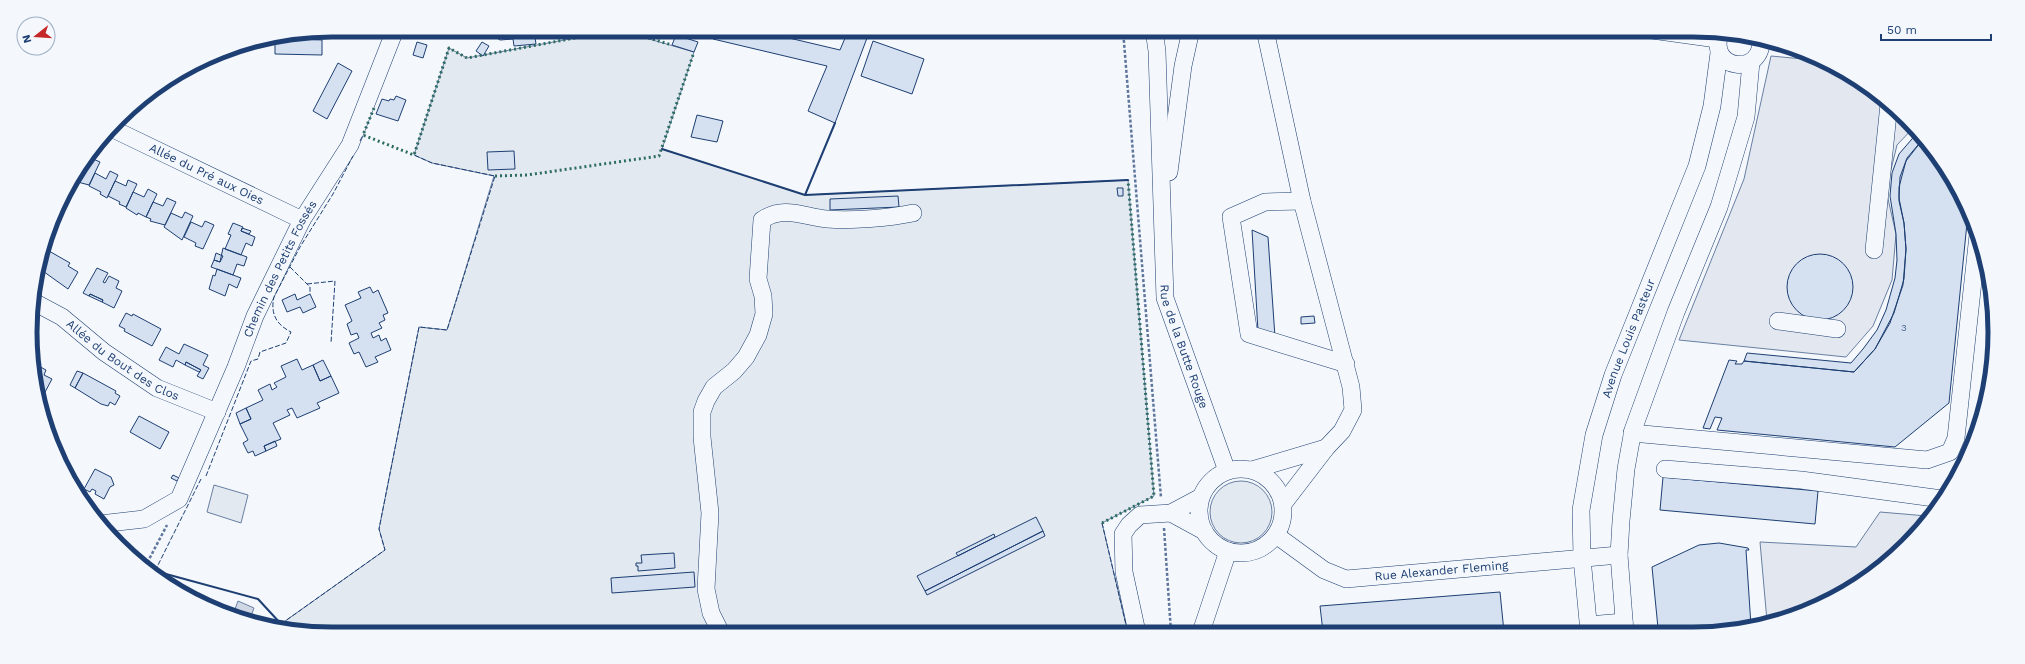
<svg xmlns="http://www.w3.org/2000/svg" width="2025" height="664" viewBox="0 0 2025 664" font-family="'Work Sans',sans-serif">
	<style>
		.green { fill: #e3e9f0; stroke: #687fa3 }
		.parking { fill: #e3e8f0; stroke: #687fa3 }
		.water { fill: #cfd7e4; stroke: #687fa3 }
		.building { fill: #d5e0f0; stroke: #1d3f73 }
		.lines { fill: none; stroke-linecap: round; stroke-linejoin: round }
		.minor-casing { stroke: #1d3f73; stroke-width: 18 }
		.path { stroke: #5e769c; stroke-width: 2.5; stroke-dasharray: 3 2; stroke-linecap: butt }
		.minor { stroke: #f4f7fb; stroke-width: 17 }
		.hedge { stroke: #2c6c60; stroke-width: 3; stroke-dasharray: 2 3; stroke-linecap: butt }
		.fence { stroke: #1d3f73; stroke-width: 1; stroke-dasharray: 5 2; stroke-linecap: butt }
		.wall { stroke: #1d3f73; stroke-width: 2 }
		.labels { text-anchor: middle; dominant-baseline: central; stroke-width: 3; stroke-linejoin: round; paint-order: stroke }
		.number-label { font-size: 10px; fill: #4b6792 }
		.street-label { font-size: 12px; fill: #1d3f73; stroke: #f4f7fb }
		.rim { fill: none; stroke: #1d3f73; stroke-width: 5 }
	</style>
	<rect width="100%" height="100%" fill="#f4f7fb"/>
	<path class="green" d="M618,30l76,22 -32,97 143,46 323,-15 26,316 -52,27 26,110 -796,1 -47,-5 -4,-5 104,-74 -6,-21 40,-202 28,3 47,-154 -62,-13 -18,-8 35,-107 18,10z
		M1210 512a31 31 0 1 1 62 0a31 31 0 1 1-62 0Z
		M214,485l34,10 -7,28 -34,-11z"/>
	<path class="parking" d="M1771,56l53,5 37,20 46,38 7,8 -17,18 -11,45 10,44 -4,46 -19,46 -27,31 -167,-17 65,-161z
		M1993,307l2,25 -6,59z
		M1880,512l47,4 -35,43 -66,44 -59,18 -7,-79 96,5z"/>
	<path class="water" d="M238,601l16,7 -3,8 -16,-7z"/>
	<path class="building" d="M490,30h44l2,14 -22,2 -1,-7 -13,1 -11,-7z
		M715,30h40l85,20 8,-19 -2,-1h24l-35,93 -27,-12 19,-45 -114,-27z
		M676,35l22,7 -4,10 -22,-7z
		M275,38l47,2v15l-47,-1z
		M873,41l51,18 -12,35 -51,-18z
		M417,42l10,3 -4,13 -10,-3z
		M482,42l7,4 -6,10 -7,-5z
		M338,63l14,8 -25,48 -14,-8z
		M396,96l10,4 -8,21 -22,-7 6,-15 7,2 1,-2 4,1z
		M697,115l26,6 -6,21 -26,-5z
		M1918,132l5,7 -17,22 -7,26v14l5,22 2,26 -3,36 -13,38 -15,26 -21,23 -110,-11 3,-8 104,10 12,-14 14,-19 9,-20 9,-32 2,-18 -1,-26 -6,-38 2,-23 7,-19z
		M1923,139l21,25 26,49h-2l-19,190 -54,44 -178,-17 5,-12 -7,-1 -5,12 -7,-1 26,-68 8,1 -2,3h7l2,-3 110,11 21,-23 19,-36 10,-34 2,-30 -2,-26 -5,-25 1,-21 7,-19z
		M514,151l1,18 -27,1 -1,-18z
		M91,158l9,4 -11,23 -15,-4v-3l9,-14 4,2z
		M110,171l8,4 -11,23 -7,-4 1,-2 -12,-6 6,-13 11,6z
		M128,180l9,4 -11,23 -7,-3 1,-2 -12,-6 7,-15 11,5z
		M1117,188h6v8h-5z
		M148,189l9,5 -11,23 -8,-4 -1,2 -11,-7 7,-16 11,5z
		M63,196l4,2 -2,6 -5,-3z
		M898,196l1,11 -69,3v-11z
		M167,198l9,4 -11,23 -15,-4 1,-2 -5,-2 7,-15 10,4z
		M185,212l8,4 -11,24 -18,-13 7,-14 11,5z
		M205,221l9,4 -11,24 -8,-3 1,-3 -12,-6 7,-15 11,5z
		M233,223l10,4 -2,4 14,6 -3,9 -6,-3 -5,12 -16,-6 6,-14 -3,-1z
		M242,228l9,3 -2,3 -8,-3z
		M1252,230l16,7 7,100 -17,-6z
		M223,248l24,9 -3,9 -7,-2 -4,11 -22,-8 3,-7 6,2z
		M49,251l21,12 -2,3 10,6 -10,17 -28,-20z
		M216,253l7,3 -3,6 -6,-2z
		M1787 287a33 33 0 1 1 66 0a33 33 0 1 1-66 0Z
		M97,268l11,5 -5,9 2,1 4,-7 10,5 -3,7 6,3 -8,17 -12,-6 1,-2 -13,-6 -1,2 -6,-3z
		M217,269l24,9 -4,10 -8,-4 -4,12 -16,-7 4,-14 2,1z
		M370,287l3,6 5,-3 10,23 -5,2 2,5 -6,3 3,5 -11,5 2,5 6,-3 2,6 5,-3 5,12 -16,7 3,5 -12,5 -7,-15 -5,2 -5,-11 10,-5 -2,-5 -6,2 -4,-11 5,-3 -7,-16 16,-7 -3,-6z
		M90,294l13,6 -1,2 -13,-6z
		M295,294l2,6 13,-6 6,13 -13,6 -3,-6 -13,5 -5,-12z
		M126,313l6,3 1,-2 28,15 -9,17 -28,-15 1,-2 -6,-3z
		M1314,316l1,7 -14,1v-7z
		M184,344l24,11 -5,10 6,3 -6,11 -6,-3 4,-6 -15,-8 -1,3 -9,-5 -3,7 -14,-7 7,-13 13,7z
		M297,359l5,11 11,-5 7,16 11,-5 8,17 -22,10 3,5 -23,10 -5,-10 -5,2 3,5 -17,8 8,16 -17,7 2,5 -11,5 -2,-5 -5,2 -5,-10 5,-3 -8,-16 11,-5 -5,-11 17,-8 -5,-10 12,-6 2,6 5,-3 -3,-4 12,-6 -5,-11z
		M323,360l8,16 -11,5 -7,-16z
		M186,362l15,8 -2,2 -14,-7z
		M33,363l13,7 -2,5 8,4 -8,15 -7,-3z
		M77,371l6,2 -8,15 -5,-3z
		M83,373l33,18 -1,2 5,3 -5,9 -5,-3 -2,4 -7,-2 -26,-16z
		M246,408l5,11 -11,5 -4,-11z
		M139,416l30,16 -9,17 -30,-17z
		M275,441l2,5 -11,5 -2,-5z
		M95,469l16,8 3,8 -4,2 -6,12 -9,-5 1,-3 -4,-2 -2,3 -6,-3z
		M173,475l6,3 -2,3 -6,-3z
		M1663,477l155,14 -3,33 -155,-14z
		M1036,517l7,14 -118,60 -8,-15z
		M1043,531l2,5 -118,59 -2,-4z
		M994,534l1,3 -37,19 -2,-3z
		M124,541l1,3h2l2,10 -13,-12z
		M1719,543l29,5 1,2h-3l5,76 -18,5h-37v-5l-38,2 -6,-61 47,-22z
		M674,553l1,15 -37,3v-5h-2v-3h6l-1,-8z
		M694,572l1,15 -83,6 -1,-15z
		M1500,592l4,40h-181l-3,-26z
		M193,593h4v8l-4,-3z"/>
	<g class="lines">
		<g class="minor-casing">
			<g id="minor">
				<path id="s1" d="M1154,30l3,21 8,247 62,173"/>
				<path d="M1265,30l37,171 49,186 2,23 -11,21 -16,17 -43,56"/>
				<path d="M1652,30l65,9"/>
				<path d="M1720,33c-13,38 44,44 41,5"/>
				<path id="s2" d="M111,128l191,92"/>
				<path d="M1169,172l14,-106 8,-36"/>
				<path d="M1302,201l-37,1 -34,15 18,117 97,30"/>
				<path d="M1874,250l15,-146"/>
				<path id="s3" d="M32,301l30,16 42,35 53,36 60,24"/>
				<path d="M1778,321l59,8"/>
				<path d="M1632,433l295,27 23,-8 6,-14 22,-203"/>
				<path d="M1665,469l136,11 141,19"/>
				<circle cx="1241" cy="511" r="42"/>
				<path d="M1252,470l74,-22"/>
				<path d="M1171,513l33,18"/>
				<path id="s4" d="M100,524l44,-5 35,-20 57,-132 19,-51 47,-96 48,-75 45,-115"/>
				<path id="s5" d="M1276,535l48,35 22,9 273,-24"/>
				<path d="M1588,625l36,-3"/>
				<path d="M1137,632l-13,-60 -1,-38 6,-9 11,-10 31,-2 30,-16"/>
				<path d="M1201,632l27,-81"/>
				<path id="s6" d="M1589,632l-7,-74 -1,-48 13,-75 19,-60 84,-209 15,-60 7,-53"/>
				<path d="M1625,632l-6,-77 2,-34 5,-52 7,-39 43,-118 43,-105 27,-90 5,-55"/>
				<path d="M721,633l-10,-20 -5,-24 4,-76 -8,-76v-25l4,-11 8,-14 20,-16 12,-14 12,-22 6,-21 -1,-18 -5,-17 4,-59c22,-15 42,-3 65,-1 25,2 62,-1 86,-6"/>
			</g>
		</g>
		<path class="path" d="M1123,30l38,468
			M1164,528l7,104
			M145,567l22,-42"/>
		<use href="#minor" class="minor"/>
		<path class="hedge" d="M629,32l43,13
			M374,108l-11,27 51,20 35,-107 18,10 151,-28
			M495,176l32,-1 132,-19 35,-104
			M1102,523l52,-27 -26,-316
			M153,574l2,-3
			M281,624l4,5"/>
		<path class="fence" d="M360,141l3,-6
			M290,267l20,20v7
			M307,284l28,-3 -4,62
			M206,476l45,-115 7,-2 2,-7 26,-9 5,-11c-14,-7 -21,-18 -17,-35l26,-50 33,-53 20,-38
			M1102,523l25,106
			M155,571l46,-92
			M281,624l104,-74 -6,-21 40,-202 28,3 48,-154 -63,-13 -18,-8"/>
		<path class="wall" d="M662,149l143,46 323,-15
			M805,195l30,-72
			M155,571l103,28 23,25"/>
	</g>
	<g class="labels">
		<g class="number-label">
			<text x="1904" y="327">3</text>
		</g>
		<g class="street-label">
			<text stroke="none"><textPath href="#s2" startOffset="106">Allée du Pré aux Oies</textPath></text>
			<text stroke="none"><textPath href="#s4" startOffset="336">Chemin des Petits Fossés</textPath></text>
			<text stroke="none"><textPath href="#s6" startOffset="301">Avenue Louis Pasteur</textPath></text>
			<text stroke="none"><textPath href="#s1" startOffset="320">Rue de la Butte Rouge</textPath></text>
			<text stroke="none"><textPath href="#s3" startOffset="109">Allée du Bout des Clos</textPath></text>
			<text stroke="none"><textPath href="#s5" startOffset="179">Rue Alexander Fleming</textPath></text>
		</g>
	</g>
	<path d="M0 0H2025V664H0ZM332 37H1693A295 295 0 0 1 1988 332V332A295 295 0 0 1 1693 627H332A295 295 0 0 1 37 332V332A295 295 0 0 1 332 37Z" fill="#f4f7fb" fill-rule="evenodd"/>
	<path class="rim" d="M332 37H1693A295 295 0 0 1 1988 332V332A295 295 0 0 1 1693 627H332A295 295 0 0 1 37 332V332A295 295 0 0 1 332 37Z"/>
	<g transform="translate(36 36) rotate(253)"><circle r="19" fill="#f4f7fb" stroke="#9eadc5"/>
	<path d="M0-3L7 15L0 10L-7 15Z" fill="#c62828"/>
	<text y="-6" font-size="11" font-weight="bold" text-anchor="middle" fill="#1d3f73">N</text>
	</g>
	<path d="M1881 34v6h110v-6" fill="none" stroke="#1d3f73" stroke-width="2"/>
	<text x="1887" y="34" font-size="12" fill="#1d3f73" stroke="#f4f7fb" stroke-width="3" paint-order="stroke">50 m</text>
</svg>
